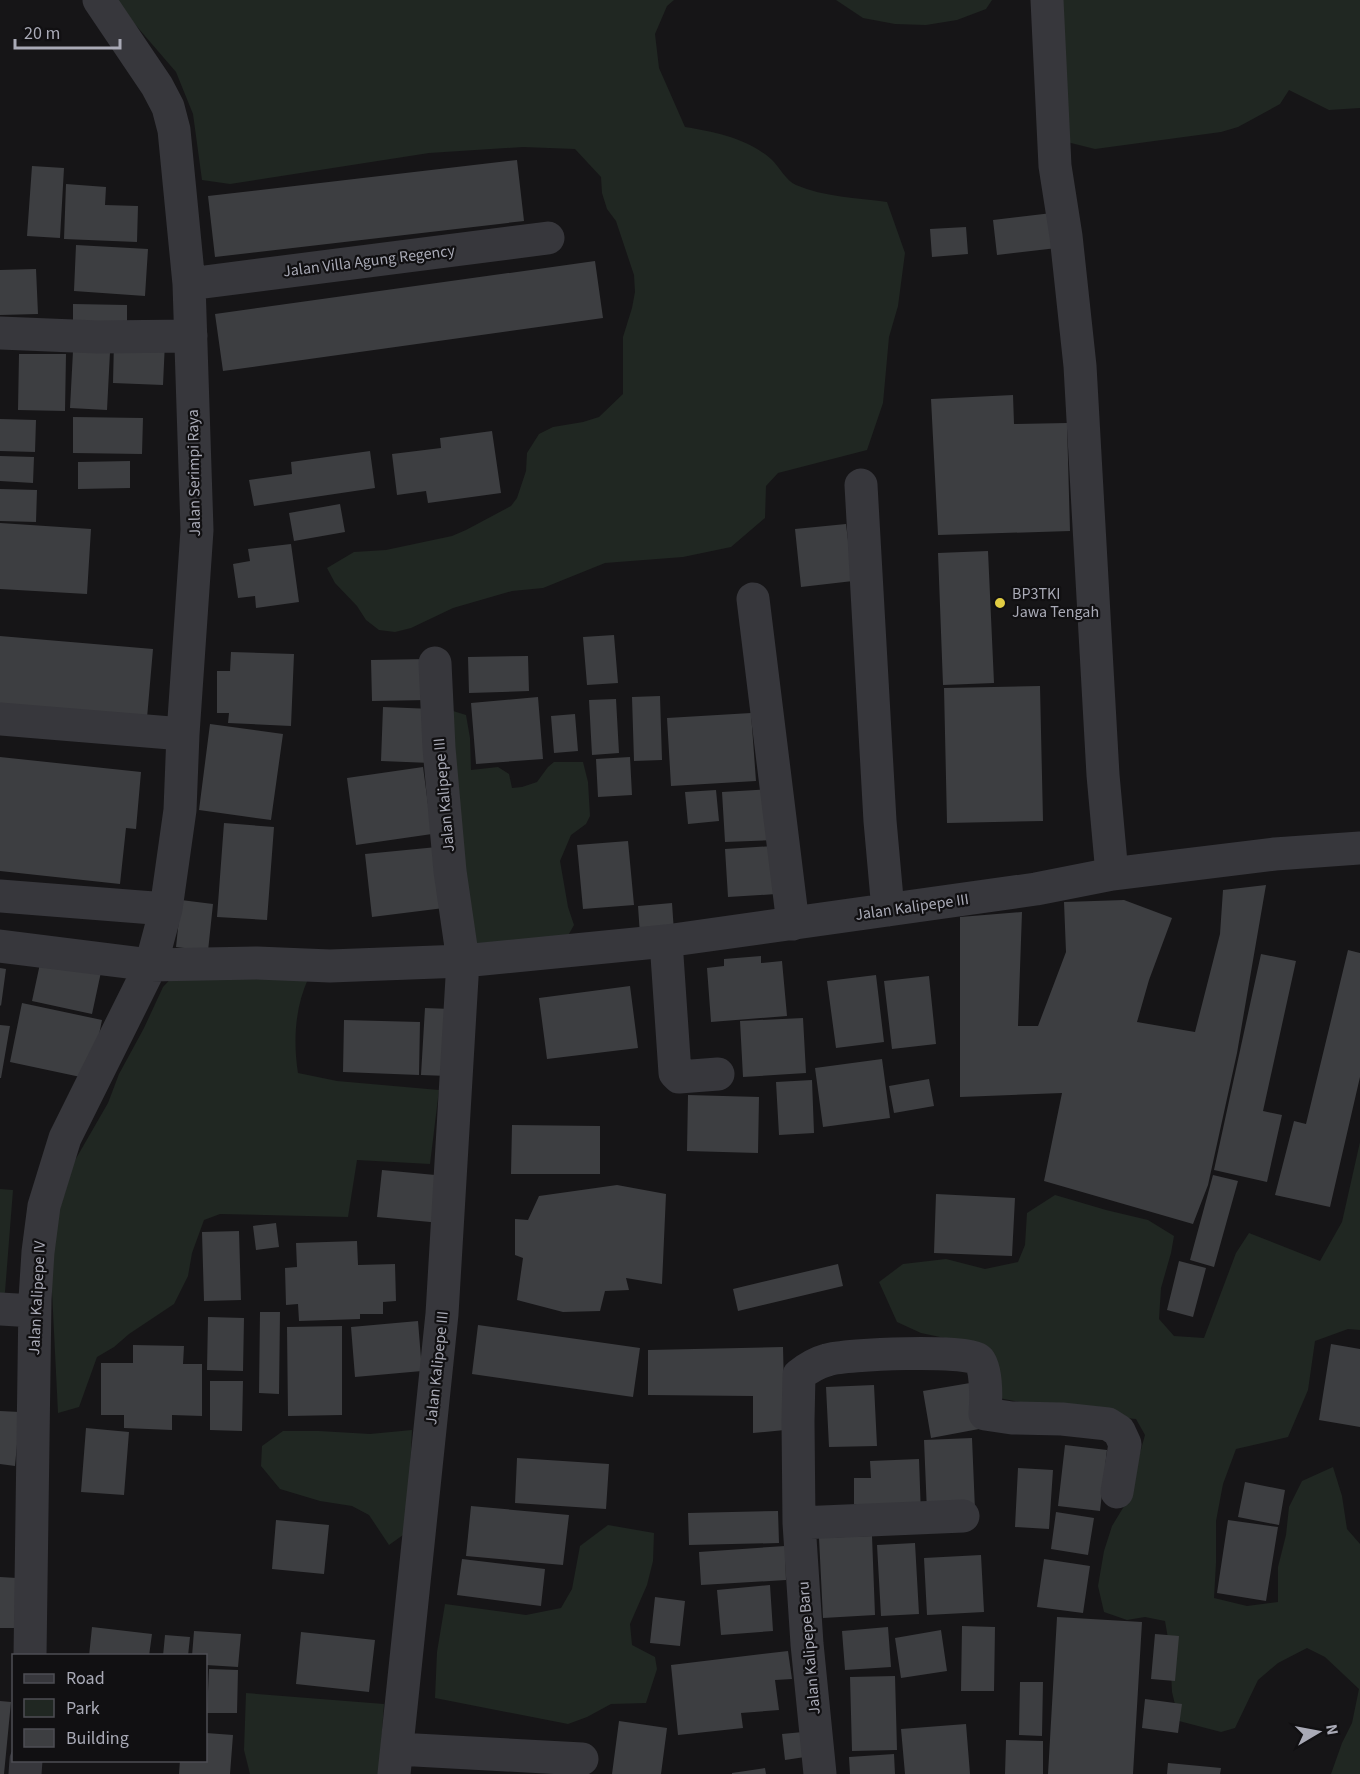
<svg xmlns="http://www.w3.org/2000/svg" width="1360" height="1774" viewBox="0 0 1360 1774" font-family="'Source Sans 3',sans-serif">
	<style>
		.green { fill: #202722 }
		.building { fill: #3d3e41 }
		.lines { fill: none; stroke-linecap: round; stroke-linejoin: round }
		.minor { stroke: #37373c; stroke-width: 33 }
		.poi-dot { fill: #e2cd43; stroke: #111012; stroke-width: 2 }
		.labels { text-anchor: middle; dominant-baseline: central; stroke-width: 4.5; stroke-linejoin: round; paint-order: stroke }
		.street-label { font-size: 16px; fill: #a9aab6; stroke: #111012 }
		.poi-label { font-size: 16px; fill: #a9aab6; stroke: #111012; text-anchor: start }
	</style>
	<rect width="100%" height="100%" fill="#161517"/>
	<path class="green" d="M114,0h560l-7,6 -12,28 4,34 26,59c30,5 62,11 86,32 8,7 15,22 25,26 28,12 61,13 91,17l18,51 -7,53 -9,31 -6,66 -16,47 -89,23 -12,13 -1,32 -34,29 -48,10 -78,6 -62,25 -31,3 -59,17 -42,20 -16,4 -16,-2 -13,-10 -9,-14 -22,-23 -8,-15 27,-16 32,-2 66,-14 14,-6 45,-24 6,-8 9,-27 1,-18 12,-19 14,-7 30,-5 16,-5 24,-23v-57l9,-29 3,-16 -1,-17 -18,-54 -9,-12 -5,-16 -1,-16 -26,-28 -52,-2 -94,6 -199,31 -28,-4 -9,-66 -17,-42z
		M836,0h156l-6,9 -29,11 -31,5 -31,-1 -32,-6z
		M1053,0h307v108l-31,2 -40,-20 -9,14 -42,23 -17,5 -126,17 -32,-8z
		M453,711l13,4 4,23 1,32 27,-3 11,7 3,14 10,-1 15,-5 11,-15 6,-5h29l5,20 2,34 -4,8 -15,11 -11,26 8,46 6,18 -9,16 -104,7z
		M178,971l130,8c-13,29 -15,62 -10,94l39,8 102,9 -9,74 -73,-4 -9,57 -128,-3 -16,6 -12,33 -4,23 -14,28 -45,30 -15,13 -17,10 -18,50 -21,6 -8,-162 2,-16 22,-73 34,-59 11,-29 25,-46 19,-41z
		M1360,1142v188l-12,-1 -33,12 -7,49 -20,47 -52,12 -13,35 -7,37v42l-2,35 33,8 31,-4v-35l8,-32 3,-28 13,-26 31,-14 9,29 5,33 13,15v230h-29l11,-31 10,-20 7,-34 -34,-32 -18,-9 -29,15 -20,17 -23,48 -14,4 -42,-11 -7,-29 -2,-42 -5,-29 -20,-4 -18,3 -23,-8 -6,-26 6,-35 8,-25 14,-23 19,-68 -9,-16 -54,-5 -83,-16 -40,-57 -38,-8 -24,-11 -18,-40 24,-18 43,-5 39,10 33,-7 7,-17 2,-32 28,-18 51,15 42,10 26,16 -3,17 -10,35 -2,31 15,17 30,2 32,-85 13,-20 71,28 22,-39z
		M0,1189l13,1 -8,102 -5,19z
		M412,1430l-3,63 -6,42 -14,10 -20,-30 -17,-9 -32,-5 -40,-12 -19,-23 1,-20 21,-15h36l51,3z
		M608,1525l46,8 -1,28 -6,24 -17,39 2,21 23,12 2,12 -11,34 -35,1 -24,13 -19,7 -133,-26 2,-46 8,-48 81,11 35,-7 11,-19 8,-43z
		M246,1693l138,11 -5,70h-129l-6,-24z"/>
	<path class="building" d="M517,160l7,61 -309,36 -7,-61z
		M32,166l32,2 -4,70 -33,-2z
		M66,184l40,3 -1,18 33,1 -1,36 -73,-3z
		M1052,213l5,35 -60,7 -4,-35z
		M966,227l2,27 -36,3 -2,-28z
		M76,245l72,4 -3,47 -71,-5z
		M595,261l8,57 -380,53 -8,-57z
		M36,269l2,45 -38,1v-45z
		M73,304l54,1v24h-54z
		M114,341l51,1 -2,43 -50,-2z
		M73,351l37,1 -3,58 -37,-2z
		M19,354h47l-1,57 -47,-1z
		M1013,395l1,29 53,-1 3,108 -132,4 -7,-136z
		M73,417l70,1 -1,36 -69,-1z
		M0,419l36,1 -1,32 -35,-1z
		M492,431l9,62 -73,10 -2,-12 -29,4 -5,-41 49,-6 -1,-10z
		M370,451l5,37 -121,18 -5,-26 43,-6 -1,-12z
		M0,456l34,1 -1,26 -33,-2z
		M130,461v27l-52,1v-27z
		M0,489l37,1 -1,32 -36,-1z
		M340,504l5,28 -51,9 -5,-28z
		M0,523l91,6 -4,65 -87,-5z
		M846,524l7,57 -52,6 -6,-58z
		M291,544l8,58 -43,6 -1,-12 -17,2 -5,-34 17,-3 -2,-12z
		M988,551l6,132 -51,2 -5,-132z
		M614,635l4,48 -31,2 -4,-48z
		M0,636l153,13 -6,69 -147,-13z
		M231,652l63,2 -3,72 -63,-3 1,-10h-12v-42h13z
		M528,656l1,35 -60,2 -1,-36z
		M428,659v41l-56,1 -1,-41z
		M1040,686l3,135 -96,2 -3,-135z
		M660,696l2,64 -28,1 -2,-64z
		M538,697l5,62 -67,5 -5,-61z
		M616,699l3,54 -27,2 -3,-55z
		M383,707l50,2 -2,54 -50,-2z
		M751,713l5,68 -85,5 -4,-68z
		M575,714l3,37 -24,2 -3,-37z
		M210,724l73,10 -12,86 -72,-10z
		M0,757l141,15 -5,57 -10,-1 -6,56 -120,-13z
		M630,757l2,38 -34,2 -2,-38z
		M423,767l9,67 -76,11 -9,-67z
		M772,789l3,51 -50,2 -3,-50z
		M716,790l3,31 -31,3 -3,-32z
		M224,823l50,4 -7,93 -50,-3z
		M628,841l6,64 -51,4 -6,-64z
		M774,846l2,48 -48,3 -3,-48z
		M437,847l7,61 -72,9 -7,-63z
		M1266,885l-29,168 -29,132 -15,39 -149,-43 18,-88 -102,4v-180l62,-5 -4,114h20l28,-74 -2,-50 60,-2 48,18 -23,62 -12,42 58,10 25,-98 3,-44z
		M181,900l32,4 -5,47 -32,-4z
		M672,903l2,29 -34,3 -2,-29z
		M1348,950l12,3v124l-30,130 -55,-12 19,-74 12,3z
		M1261,954l35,7 -33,150 19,4 -15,67 -53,-12z
		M761,956v7l21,-2 5,55 -76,6 -4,-54 17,-2v-7z
		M41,959l60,13 -9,42 -60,-13z
		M0,968l6,1 -5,37 -1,-1z
		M876,975l8,67 -48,6 -9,-67z
		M929,976l7,68 -44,5 -8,-68z
		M630,986l8,62 -91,11 -8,-61z
		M22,1003l80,17 -12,59 -80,-17z
		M425,1008l26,1 -3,67 -27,-1z
		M803,1018l3,55 -63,4 -3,-56z
		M344,1020l76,2 -1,53 -76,-3z
		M0,1025l10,1 -9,52h-1z
		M882,1059l8,59 -67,9 -8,-59z
		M929,1079l5,27 -40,7 -5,-27z
		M812,1080l2,53 -35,2 -3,-53z
		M688,1095l71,2 -1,56 -71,-2z
		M512,1125l88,1v48h-89z
		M382,1170l64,6 -5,47 -64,-6z
		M1213,1175l25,6 -24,86 -24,-7z
		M617,1185l49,9 -4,90 -36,-6 3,12 -24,1 -5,20 -37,1 -46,-12 6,-42 -8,-3v-36l13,1 11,-24z
		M936,1194l79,4 -3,58 -78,-3z
		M276,1223l3,24 -23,3 -3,-24z
		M239,1231l2,69 -37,1 -2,-69z
		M357,1241l1,24 37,-1 1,37 -13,1v12h-23v5l-61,2 -1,-17 -12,1 -1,-37 12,-1 -1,-24z
		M1179,1261l27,7 -13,49 -26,-7z
		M838,1264l5,22 -105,25 -5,-22z
		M260,1312h20l-1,82 -20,-1z
		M208,1317l36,1 -1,53 -36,-1z
		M418,1321l4,50 -67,6 -4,-50z
		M478,1325l162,23 -7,49 -161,-23z
		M342,1326v89l-54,1 -1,-89z
		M1331,1344l29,5v78l-41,-7z
		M133,1345l51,1 -1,18h19v52l-30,-1v15l-48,-2v-13h-23v-52h32z
		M783,1347l2,83 -32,3v-37l-105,-1v-45z
		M210,1381h33l-1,50 -32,-1z
		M970,1383l9,46 -48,9 -8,-47z
		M874,1385l3,61 -48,1 -3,-60z
		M0,1411l20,1 -5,54 -15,-2z
		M86,1428l43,4 -5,63 -43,-3z
		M972,1438l3,72 -48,2 -3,-72z
		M1065,1445l42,5 -7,61 -42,-5z
		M517,1458l92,6 -3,45 -91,-6z
		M919,1459l2,56 -49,-11h-18v-26h17l-1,-17z
		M1018,1468l35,2 -4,59 -34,-2z
		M1245,1482l40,8 -6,35 -41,-8z
		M471,1506l98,9 -6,50 -97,-9z
		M778,1511l1,32 -90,2 -1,-32z
		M1056,1512l38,6 -6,37 -37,-6z
		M276,1520l53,5 -5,49 -52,-5z
		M1228,1520l50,7 -12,74 -49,-8z
		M872,1536l3,79 -52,3 -4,-80z
		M915,1543l4,71 -38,2 -4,-71z
		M785,1546l1,34 -85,5 -2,-33z
		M981,1555l3,57 -57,3 -3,-57z
		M462,1559l83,10 -4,37 -84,-11z
		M1044,1559l46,7 -7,47 -46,-6z
		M0,1577l17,1 -3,50h-14z
		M770,1585l3,46 -52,4 -4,-45z
		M655,1597l30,4 -5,45 -30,-3z
		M1057,1617l85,5 -9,152h-85z
		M962,1626l33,1 -1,64h-33z
		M92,1627l60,7 -3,22h-60z
		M888,1627l3,40 -46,3 -3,-39z
		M941,1630l6,41 -46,7 -6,-40z
		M194,1631l47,3 -3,33 -32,-2v-9h-14z
		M301,1632l74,8 -6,52 -73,-8z
		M1155,1634l24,2 -4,45 -24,-2z
		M165,1635l25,2 -2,19h-25z
		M788,1651l4,28 -17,1 4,30 -38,3 2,15 -65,7 -7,-70z
		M209,1669l29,1 -1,43h-30z
		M895,1676l2,74 -45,1 -2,-74z
		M1020,1682h23l-1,54 -23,-1z
		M1145,1699l37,5 -4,29 -36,-5z
		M0,1701l11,1 -7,72h-4z
		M619,1721l48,7 -6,46h-49z
		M966,1724l4,50h-65l-4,-45z
		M803,1732l2,25 -20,3 -3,-26z
		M206,1733l27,2 -3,39h-51l1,-14h26z
		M1006,1740l37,1v33h-38z
		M894,1754l1,20h-45l-1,-17z
		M1168,1763l53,5 -1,6h-53z
		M765,1768l1,6h-34v-1z"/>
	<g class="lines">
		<path class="minor" d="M1047,0l8,166 11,70 14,130 23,409 9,99
			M189,284l359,-46
			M0,333l98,4 93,-1
			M861,485l19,336 8,89
			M753,599l40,325
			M0,719l183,15
			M0,896l166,13
			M666,941l9,132 4,4 39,-3
			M0,946l151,19 106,-2 73,3 133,-5 203,-20 370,-52 76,-15 163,-20 85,-6
			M0,1309l34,2
			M799,1523l-1,-102 1,-46c9,-7 17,-12 28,-15 18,-6 142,-11 152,0 8,10 7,41 6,54l27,4 50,1 46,5 11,7 6,13 -8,48
			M30,1656l5,-357 3,-47 6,-46 21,-68 86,-173 15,-56 14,-99 3,-76 14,-204 -8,-246 -15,-154 -6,-23 -11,-21 -58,-86
			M397,1749l185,10
			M25,1774l1,-14
			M394,1774l48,-460 21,-353 -13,-90 -11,-123 -4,-85
			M820,1774l-13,-130 -8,-121 164,-7"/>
	</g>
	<circle class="poi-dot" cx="1000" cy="603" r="6"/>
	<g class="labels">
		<g class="street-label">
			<text transform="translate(369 261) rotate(-7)">Jalan Villa Agung Regency</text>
			<text transform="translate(194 473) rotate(-91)">Jalan Serimpi Raya</text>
			<text transform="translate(444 795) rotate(-95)">Jalan Kalipepe III</text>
			<text transform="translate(912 907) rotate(-8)">Jalan Kalipepe III</text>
			<text transform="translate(37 1298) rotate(-87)">Jalan Kalipepe IV</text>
			<text transform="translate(437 1368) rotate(-84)">Jalan Kalipepe III</text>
			<text transform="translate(809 1648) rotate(-95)">Jalan Kalipepe Baru</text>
		</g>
		<g class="poi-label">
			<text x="1012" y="594">BP3TKI<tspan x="1012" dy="18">Jawa Tengah</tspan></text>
		</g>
	</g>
	<rect x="12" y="1654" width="195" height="108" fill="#111012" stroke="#4e4e54" stroke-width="1.5"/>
	<rect x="24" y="1674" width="30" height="9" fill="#37373c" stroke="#4e4e54" stroke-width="1.5"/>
	<text x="66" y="1684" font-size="18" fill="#a9aab6">Road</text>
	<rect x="24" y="1699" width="30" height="18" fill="#202722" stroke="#4e4e54" stroke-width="1.5"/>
	<text x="66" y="1714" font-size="18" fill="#a9aab6">Park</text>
	<rect x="24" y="1729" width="30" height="18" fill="#3d3e41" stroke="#4e4e54" stroke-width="1.5"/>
	<text x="66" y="1744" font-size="18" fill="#a9aab6">Building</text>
	<g transform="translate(1318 1732) rotate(80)" stroke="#111012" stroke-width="4.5" paint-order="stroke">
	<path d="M0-4.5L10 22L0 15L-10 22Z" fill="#a9aab6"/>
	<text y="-9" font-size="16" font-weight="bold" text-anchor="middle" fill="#a9aab6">N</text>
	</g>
	<path d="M15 39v9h105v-9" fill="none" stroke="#a9aab6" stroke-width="3"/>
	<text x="24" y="39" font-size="18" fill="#a9aab6" stroke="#111012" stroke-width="4.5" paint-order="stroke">20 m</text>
</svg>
